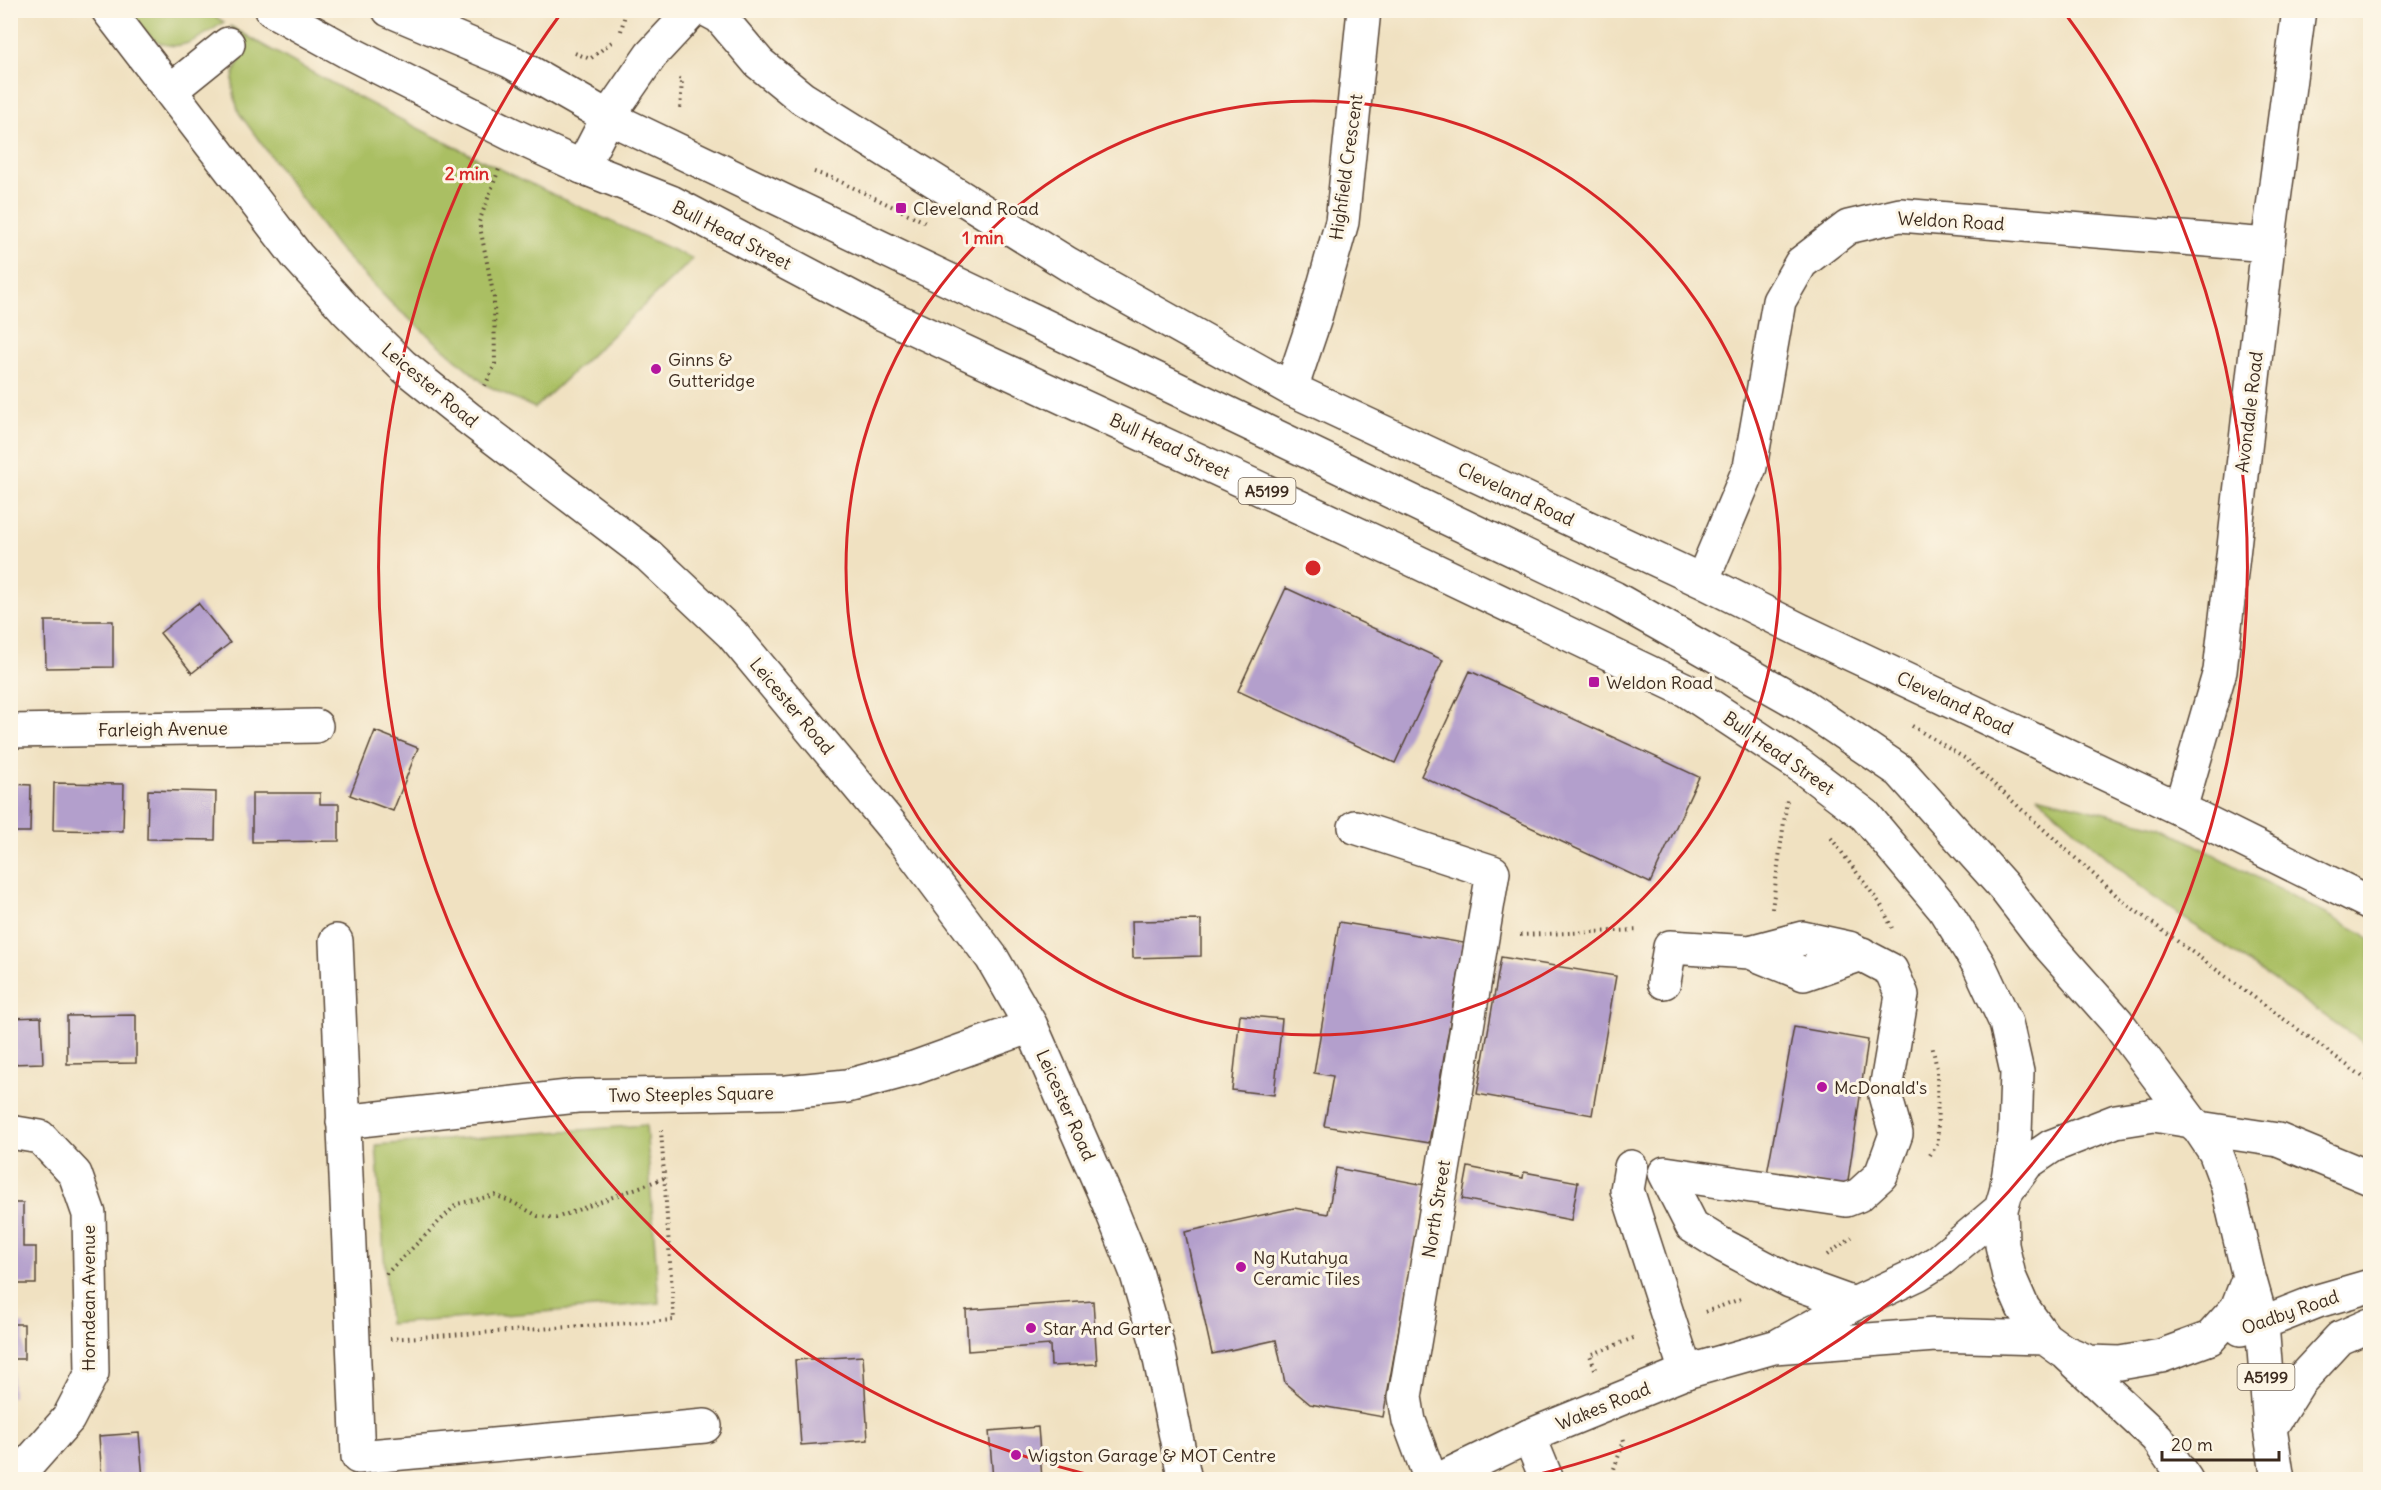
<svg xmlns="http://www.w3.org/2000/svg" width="2381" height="1490" viewBox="0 0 2381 1490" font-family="Delius,sans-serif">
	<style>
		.green { fill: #aabf64; stroke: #727441; stroke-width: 1.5 }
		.building { fill: #b39fcc }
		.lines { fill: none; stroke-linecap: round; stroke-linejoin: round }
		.minor-casing { stroke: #564536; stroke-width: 36 }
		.major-casing { stroke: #564536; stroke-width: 36 }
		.path { stroke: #564536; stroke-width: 4; stroke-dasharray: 1.5 4.5; stroke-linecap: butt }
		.minor { stroke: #fff; stroke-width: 33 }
		.major { stroke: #fff; stroke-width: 33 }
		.ring { fill: none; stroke: #d62828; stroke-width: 3 }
		.poi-dot { fill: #b5179e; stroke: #fcf5e5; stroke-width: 2 }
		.labels { text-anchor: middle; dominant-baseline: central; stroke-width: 6; stroke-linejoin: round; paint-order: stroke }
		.shield { fill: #fcf5e5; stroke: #75675a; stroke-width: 1.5 }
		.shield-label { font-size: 16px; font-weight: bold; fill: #3b2a1e }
		.street-label { font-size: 18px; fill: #3b2a1e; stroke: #fcf5e5 }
		.poi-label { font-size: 18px; fill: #3b2a1e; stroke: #fcf5e5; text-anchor: start }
		.centre { fill: #d62828; stroke: #fcf5e5; stroke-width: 3 }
		.ring-label { font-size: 18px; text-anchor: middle; font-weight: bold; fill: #d62828; stroke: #fcf5e5; stroke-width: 6; stroke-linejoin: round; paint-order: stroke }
	</style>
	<rect width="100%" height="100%" fill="#fcf5e5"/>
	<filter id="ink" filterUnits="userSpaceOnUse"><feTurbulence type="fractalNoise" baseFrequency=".0167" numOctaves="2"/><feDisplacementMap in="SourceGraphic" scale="12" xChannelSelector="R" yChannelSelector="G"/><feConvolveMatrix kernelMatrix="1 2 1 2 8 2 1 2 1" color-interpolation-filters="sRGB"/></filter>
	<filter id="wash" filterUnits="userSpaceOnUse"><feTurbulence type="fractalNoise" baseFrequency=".008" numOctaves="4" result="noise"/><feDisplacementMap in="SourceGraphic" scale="24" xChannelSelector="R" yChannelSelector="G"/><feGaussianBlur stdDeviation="1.35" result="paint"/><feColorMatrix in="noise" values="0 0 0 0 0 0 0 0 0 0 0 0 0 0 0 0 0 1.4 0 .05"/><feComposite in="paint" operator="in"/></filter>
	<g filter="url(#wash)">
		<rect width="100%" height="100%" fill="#f0e1c1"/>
		<path class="green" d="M131,11h75l18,11c-21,14 -48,36 -73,15 -8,-7 -14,-18 -20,-26z
			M230,26c149,87 306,162 463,233l-158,149 -49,-23 -93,-80 -56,-58 -98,-134c-9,-29 -10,-39 8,-63z
			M2037,796l127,32 198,105 8,7v107l-221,-153z
			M646,1125l13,178 -270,21 -13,-179z"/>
		<g id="blocks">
			<path class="building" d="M1286,588l157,72 -48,103 -157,-72z
				M198,603l32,40 -38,30 -32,-40z
				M45,621h68v46l-67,1z
				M10,623h3l-1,27h-2z
				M1470,671l229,106 -49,106 -229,-107z
				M375,731l43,17 -25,63 -43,-16z
				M54,783l70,1 -1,47 -70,-1z
				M10,784l21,1 -1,47h-20z
				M148,790l68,2 -1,48 -68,-1z
				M252,793h68v11h19v37l-87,1z
				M1201,920v36l-68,2 -1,-37z
				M1339,922l125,21 -35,200 -105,-17 9,-50 -19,-3z
				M1501,957l115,19 -24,139 -115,-21z
				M136,1015v48l-69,1v-48z
				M1240,1015l42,4 -8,76 -42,-5z
				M41,1017l2,46 -33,1v-46z
				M1794,1027l74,13 -21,148 -80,-14z
				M1468,1167l55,11 1,-6 54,10 -7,38 -109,-21z
				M1336,1168l89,17 -42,232 -73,-13 -25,-21 -9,-43 -64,14 -27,-122 109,-24 34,6z
				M10,1203h13v44h13v37h-26z
				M1093,1301l4,63 -46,2 -1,-21 -82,6 -2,-41z
				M10,1324h14v35h-11v38h-3z
				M863,1356l5,84 -67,5 -6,-85z
				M1038,1427l4,52h-49l-4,-48z
				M139,1433l4,46h-41l-3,-43z"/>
		</g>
	</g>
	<g filter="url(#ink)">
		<use href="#blocks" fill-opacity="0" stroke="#564536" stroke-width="1.5"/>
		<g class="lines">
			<g class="minor-casing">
				<path id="minor" d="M108,10l189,246 50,55 55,54 66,53 181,138 83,78 173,208 87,116 39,68 78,178 27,67 20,69 29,140
					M707,10l13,7 39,46 43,35 266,166 223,125 411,192 100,50 378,178 190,94
					M171,90l57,-46
					M582,167l26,-50 43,-62 42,-45
					M1291,389l23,-68 28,-99 22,-212
					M1702,581l48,-114 29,-166 22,-38 47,-36 52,-12 368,30
					M10,731l306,-5
					M2180,809l40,-138 48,-426 31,-235
					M1355,827l138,45 -88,525 4,24 22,59
					M336,941l22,516 347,-31
					M1750,952l54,22 58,-20
					M1664,982l6,-35 80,5 53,-14 46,10 42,22 11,25 -17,100 11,39 -15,41 -22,20 -13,5 -181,-27 27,53 32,20 66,35 64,23
					M343,1122l234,-26 210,-4 60,-6 67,-18 117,-42
					M10,1132l30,5 35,37 14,40 3,159 -24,46 -54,61
					M1631,1167l-4,23 59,182
					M1529,1436l18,44"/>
			</g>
			<g class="major-casing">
				<path id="major" d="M272,10l78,43 161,81 71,33 89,35 212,112 520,241 283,135 112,74 67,51 79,94 35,56 27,58 11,49 -2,62 -9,58
					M389,10l121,51 98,56 1006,481 187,106 99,67 103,115 43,56 71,80 74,99
					M2154,1115l37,6 8,7 16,24 12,32 22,93 -12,31 -27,30 -49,18 -41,7 -31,-1 -26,-11 -18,-13 -22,-30 -14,-32 -7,-31 -1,-36 5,-17 21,-29 25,-17 64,-25z
					M2199,1128l79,12 92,38
					M2249,1277l13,46 8,105 8,52
					M2241,1329l21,-6 56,-22 52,-15
					M1781,1344l73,-40 64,-30 21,-13 62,-52
					M2068,1355l89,83 29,42
					M2270,1428l29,-46 41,-44 30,-13
					M1438,1480l91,-44 157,-64 88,-25 161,-12 110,3"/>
			</g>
			<path class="path" d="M621,31l5,-21
				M575,53l15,6 23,-18
				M679,78l3,2 -2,30
				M814,172l21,7 92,44
				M485,386l10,-22 -1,-66 -15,-76 20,-53
				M1912,726l54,33 159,144 245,179
				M1831,838l50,67 11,23
				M1772,909l15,-109
				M1520,935l119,-5
				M1930,1155l8,-12 -1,-74 -5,-24
				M1827,1255l25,-18
				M386,1274l71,-70 38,-9 19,8 24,13 18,2 108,-40
				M1705,1312l38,-14
				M390,1339l284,-19 -13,-190
				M1595,1369l-5,-14 46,-18
				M1610,1480l14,-39 -1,-4"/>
			<use href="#minor" class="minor"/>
			<use href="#major" class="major"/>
		</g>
	</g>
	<g class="ring">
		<circle cx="1313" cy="568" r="467"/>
		<path d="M1103 1478A934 934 0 0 1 562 12M2064 12A934 934 0 0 1 1523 1478"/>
	</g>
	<g class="poi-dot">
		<rect x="895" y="202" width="12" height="12" rx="3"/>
		<circle cx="656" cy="369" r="6"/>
		<rect x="1588" y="676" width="12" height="12" rx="3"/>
		<circle cx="1822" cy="1087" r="6"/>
		<circle cx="1241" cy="1267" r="6"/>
		<circle cx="1031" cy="1328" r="6"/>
		<circle cx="1016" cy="1455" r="6"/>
	</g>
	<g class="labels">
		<g class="shield">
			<rect x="1238.5" y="478" width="57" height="26" rx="4.5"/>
			<rect x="2237.5" y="1364" width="57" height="26" rx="4.5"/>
		</g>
		<g class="shield-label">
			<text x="1267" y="491">A5199</text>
			<text x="2266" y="1377">A5199</text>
		</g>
		<g class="street-label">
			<text transform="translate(1346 167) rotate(-82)">Highfield Crescent</text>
			<text transform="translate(1951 221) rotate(3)">Weldon Road</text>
			<text transform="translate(732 235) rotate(27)">Bull Head Street</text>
			<text transform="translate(430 385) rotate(40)">Leicester Road</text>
			<text transform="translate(2249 412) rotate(-83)">Avondale Road</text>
			<text transform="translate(1170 446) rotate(25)">Bull Head Street</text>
			<text transform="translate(1516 494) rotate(25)">Cleveland Road</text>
			<text transform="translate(1955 703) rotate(25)">Cleveland Road</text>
			<text transform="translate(792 706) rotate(50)">Leicester Road</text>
			<text transform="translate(163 729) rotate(-1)">Farleigh Avenue</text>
			<text transform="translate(1779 753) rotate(35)">Bull Head Street</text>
			<text transform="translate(691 1094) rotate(-1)">Two Steeples Square</text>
			<text transform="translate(1066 1105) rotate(66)">Leicester Road</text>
			<text transform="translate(1436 1209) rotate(-81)">North Street</text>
			<text transform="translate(88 1298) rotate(-90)">Horndean Avenue</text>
			<text transform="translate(2290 1312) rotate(-19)">Oadby Road</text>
			<text transform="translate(1603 1406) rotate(-22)">Wakes Road</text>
		</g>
		<g class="poi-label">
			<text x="913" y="208">Cleveland Road</text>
			<text x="668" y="359">Ginns &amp;<tspan x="668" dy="21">Gutteridge</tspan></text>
			<text x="1606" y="682">Weldon Road</text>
			<text x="1834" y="1087">McDonald's</text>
			<text x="1253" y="1257">Ng Kutahya<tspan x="1253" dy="21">Ceramic Tiles</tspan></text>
			<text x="1043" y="1328">Star And Garter</text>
			<text x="1028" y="1455">Wigston Garage &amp; MOT Centre</text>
		</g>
	</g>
	<circle cx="1313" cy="568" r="9" class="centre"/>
	<g class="ring-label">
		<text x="467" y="180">2 min</text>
		<text x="983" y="244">1 min</text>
	</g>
	<rect width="2381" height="1490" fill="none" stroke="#fcf5e5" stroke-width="36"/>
	<path d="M2162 1451v9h117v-9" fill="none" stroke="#3b2a1e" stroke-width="3"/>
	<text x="2171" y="1451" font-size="18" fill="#3b2a1e" stroke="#fcf5e5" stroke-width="4.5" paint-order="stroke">20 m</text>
</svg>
